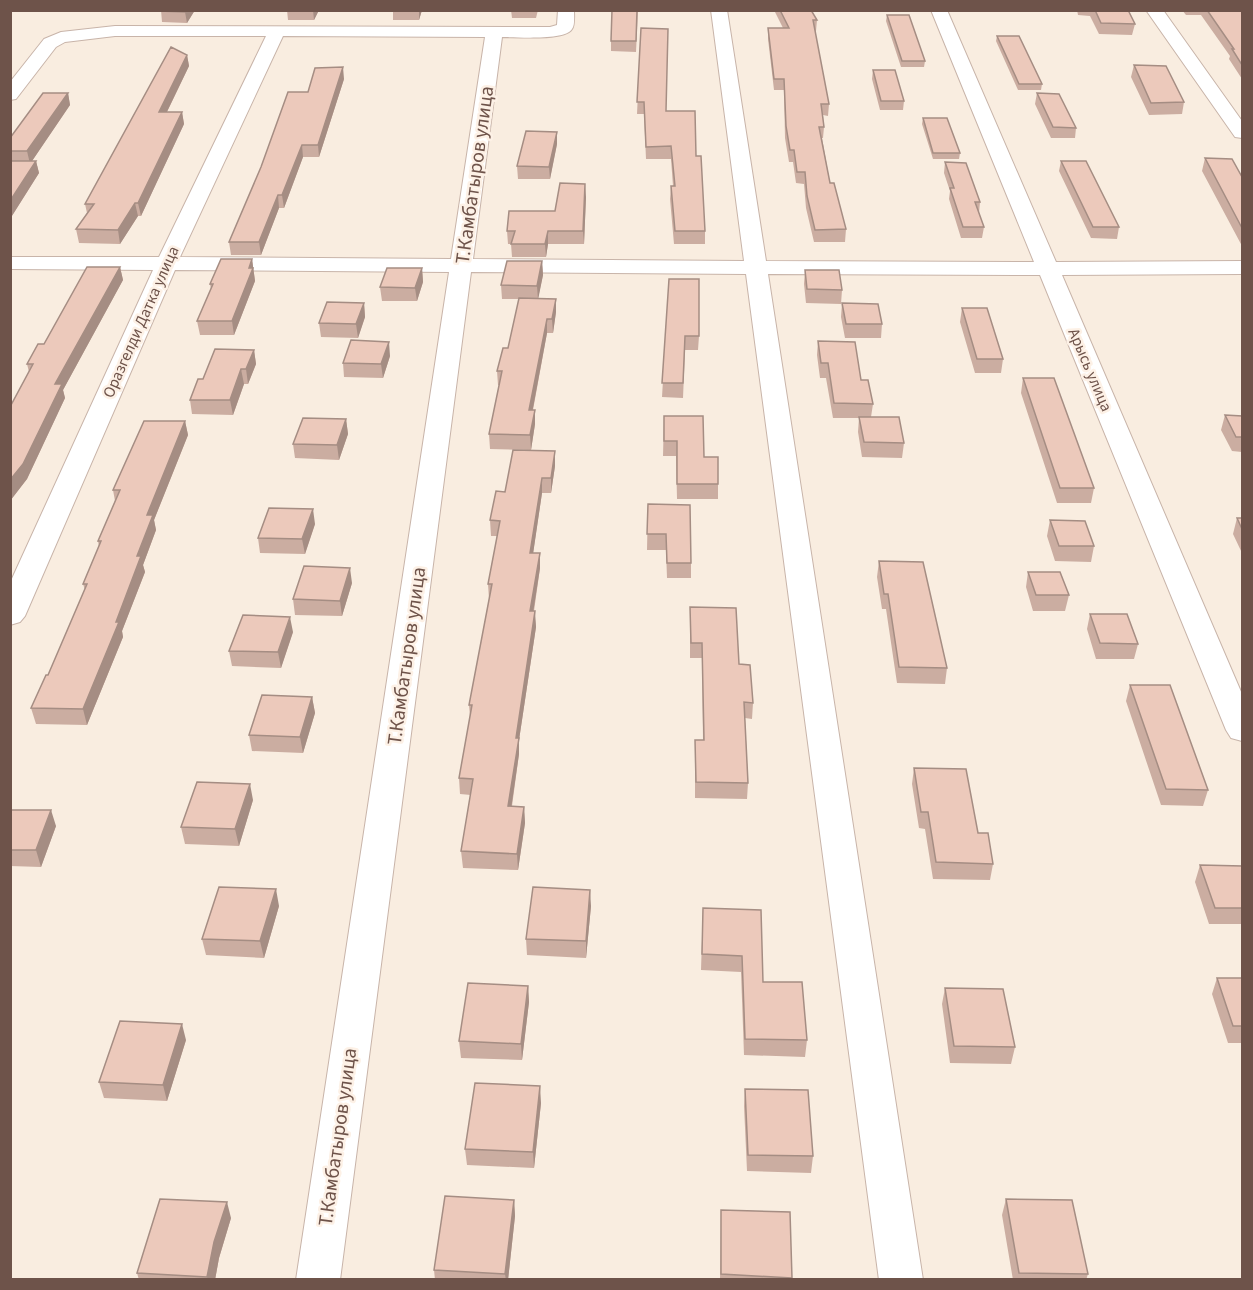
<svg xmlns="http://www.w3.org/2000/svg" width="1253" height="1290" viewBox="0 0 1253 1290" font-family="'Source Sans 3',sans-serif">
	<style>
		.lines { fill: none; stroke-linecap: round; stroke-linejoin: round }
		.minor-casing { stroke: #c8b4a9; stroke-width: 2 }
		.minor { fill: #fff; fill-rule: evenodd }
		.wall { fill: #cbada1 }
		.shaded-wall { fill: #a58d83 }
		.building { fill: #ecc9bb; stroke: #a58d83; stroke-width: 1.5 }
		.labels { text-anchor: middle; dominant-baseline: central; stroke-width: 5; stroke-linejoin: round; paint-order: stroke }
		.far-street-label { font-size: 16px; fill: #6e534a; stroke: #fdf1e6 }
		.street-label { font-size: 20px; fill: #6e534a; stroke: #fdf1e6 }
	</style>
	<rect width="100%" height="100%" fill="#f9ede0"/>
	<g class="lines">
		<g class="minor-casing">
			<path id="minor" d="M558,10h16c0,6 1,15 -2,19 -7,12 -57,8 -70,8l-29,222 271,2 -33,-251h16l39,251 268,1 -103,-252h16l109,252 186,-1v13l-180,1 180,419v47l-11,-3 -5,-8 -186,-455 -272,-1 155,1006h-44l-133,-1006 -275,-2 -131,1008h-44l153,-1008 -274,-2 -150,346 -5,6 -10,3v-42l143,-313 -143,-1v-12h149l107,-221h-151l-50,6 -9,5 -40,52 -6,1v-18l34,-43 17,-7 54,-6 435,1 7,-2zM283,36l202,1 -34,222 -271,-2z
				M1146,10h17l79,111v17l-7,-1z"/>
		</g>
		<use href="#minor" class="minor"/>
	</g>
	<path class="wall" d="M161,10h34l-8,13 -25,-1z
		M287,10h32l-5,10h-26z
		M393,10h29l-3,10h-26z
		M511,10h27l-2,8h-24z
		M638,10l-2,42 -25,-1v-10z
		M774,10h37l6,10 -1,11h-1l14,73 -1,12 -5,-1 1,12 -1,11h-1l8,45 16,46 -1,13h-31l-8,-34 -2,-24 -8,-1 -3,-21h-4l-4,-24 -1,-48h-10l-6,-51v-11h15z
		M1077,10h51l7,14 -3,11 -33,-1 -9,-18 -12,-1z
		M1182,10h60v69l-13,-20 1,-3 -29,-41h-15z
		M887,15l38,46 -1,6h-23l-15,-46z
		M641,28l25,83 30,45 9,75v13h-31l-4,-45 1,-13h2l-2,-27h-25l-2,-45h-7z
		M997,36l45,48 -1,6h-23l-22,-49z
		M187,55l2,11 -22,46h15l2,12 -43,92h-3l-18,28 -41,-1 -3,-14 11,-16 -2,-9z
		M1134,65l50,37 -2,12 -33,1 -18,-38z
		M873,70l31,31 -1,9h-23l-8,-31z
		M344,79l-25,78h-16l-19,51h-5l-18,47h-30l-2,-13 79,-150z
		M68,93l2,12 -38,56h4l3,12 -29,46v-81z
		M1037,93l39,35 -1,10h-24l-16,-34z
		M923,118l37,35 -1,6h-26l-11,-35z
		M557,144l-7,35h-32l-1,-13z
		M1205,158l37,19v69l-40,-75z
		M1061,161l58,66 -2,12 -26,-1 -32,-67z
		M945,162l35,40 -1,11 5,14 -2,11h-21l-12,-39 1,-8 -6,-18z
		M586,197l-2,47h-36l-2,13h-34l-1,-13h-3l-1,-13 48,-20z
		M252,259l3,22 -21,54h-34l-3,-14 14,-32 -1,-5z
		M542,261l1,14 -5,23 18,14 -3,21h-6l-14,77h2v14l-4,26 -41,-1 -1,-15 10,-49h-1l-1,-14 11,-23 11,-49h-17l-1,-14z
		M120,267l3,13 -60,110 2,8 -38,81 -17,22v-94l19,-35 -2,-8 17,-20z
		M422,268l1,14 -6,19h-35l-2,-14z
		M805,270l37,20 -1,14 -35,-1 -2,-19z
		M669,279l30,57 -1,14h-13l-2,48 -21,-1z
		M364,303l1,14 -7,21 -37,-1 -2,-14z
		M842,303l40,21 -1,14h-36l-4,-21z
		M962,308l41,51 -2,14h-26l-15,-51z
		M818,341l43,39 12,24 -2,13 33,26 -2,15 -40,-1 -4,-25 1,-14h-26l-7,-40h-6l-3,-23z
		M254,350l2,14 -8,20h-4l-11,31 -41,-1 -2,-14 13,-21z
		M390,356l-7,22 -39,-1 -1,-14z
		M1023,378l71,110 -3,15h-34l-36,-110z
		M1225,415l17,1v36l-10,-1 -11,-21z
		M664,416l40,41 14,27v15h-41l-1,-43h-13z
		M346,419l2,15 -9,26 -44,-2 -2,-14z
		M185,421l3,14 -34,85 2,10 -13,35 2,7 -23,59 1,6 -36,88 -51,-1 -5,-16 17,-33 37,-85 -2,-6 16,-37 -1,-6 17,-40 -2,-11z
		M555,466l-4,27h-9l-9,60h7v15l-6,43 2,16 -17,113v14l-7,52 12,1 1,16 -7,47 -55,-2 -2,-17 10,-56 -11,-1 -1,-16 11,-62 -1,-11 20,-106 -1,-15 9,-48h-6l-1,-16 15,-28z
		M648,504l43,59v15h-24l-1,-28h-19z
		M1237,518h5v35l-9,-19z
		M1050,520l44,26 -3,16 -36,-1 -8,-25z
		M315,524l-10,30 -45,-1 -2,-15z
		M879,561l68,107 -2,16 -48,-1 -11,-74h-4l-5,-32z
		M1028,572l41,23 -4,16h-32l-7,-24z
		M352,583l-10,33 -47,-1 -2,-16z
		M690,607l49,57 14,39 -1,16 -7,-1 3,65 -1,16 -52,-1v-58h8l-1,-82h-12z
		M1090,614l48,30 -4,15h-38l-9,-30z
		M293,632l-12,36 -49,-2 -3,-15z
		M1130,685l78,105 -5,16 -42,-1 -35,-104z
		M312,697l3,16 -12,40 -51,-2 -3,-16z
		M914,768l64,65 15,31 -3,16 -57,-1 -8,-50 -6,-1 -7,-44z
		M253,800l-14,46 -54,-2 -4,-17z
		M10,810l46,16 -15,41 -31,-1z
		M1200,865l42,1v58h-33l-14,-42z
		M279,906l-15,52 -58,-3 -4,-16z
		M591,906l-5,52 -59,-3 -1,-16z
		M703,908l60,74 44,58 -2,17 -61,-2 -3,-83 -40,-2z
		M1217,978h25v65h-14l-16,-49z
		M528,986l1,16 -7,58 -61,-2 -2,-17z
		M945,988l70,59 -4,17 -61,-1 -8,-59z
		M186,1040l-19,61 -63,-3 -5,-16z
		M745,1089l68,67 -2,17 -64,-2 -3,-65z
		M541,1103l-7,65 -67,-3 -2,-16z
		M1006,1199l82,75 -2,6h-73l-11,-65z
		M514,1200l1,16 -7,64h-73l-1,-10z
		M721,1210l69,2 2,68h-72z
		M231,1218l-12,40 -4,22h-76l-2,-7z"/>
	<path class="shaded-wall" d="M186,10h9l-8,13 -2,-11z
		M313,10h6l-5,10z
		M419,10h3l-3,10z
		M187,55l2,11 -28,58 -2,-12z
		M343,67l1,12 -25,78 -1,-12z
		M68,93l2,12 -40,59 -3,-13z
		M182,112l2,12 -43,92 -3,-13z
		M557,132v12l-7,35 -1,-12z
		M302,145l1,12 -19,51 -2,-13z
		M36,161l3,12 -29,46v-18z
		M585,184l1,13 -2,47 -1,-13z
		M278,195l1,13 -18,47 -2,-13z
		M135,203l3,13 -18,28 -2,-14z
		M548,231v13l-2,13 -1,-13z
		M252,259l3,22 -21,54 -2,-14z
		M542,261l1,14 -5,25 -1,-14z
		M120,267l3,13 -60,110 2,8 -38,81 -17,22v-21l45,-96z
		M422,268l1,14 -6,19 -2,-13z
		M556,299v13l-3,21 -1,-14z
		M364,303l1,14 -7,21 -2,-14z
		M547,319v14l-17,91 -1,-14z
		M389,342l1,14 -7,22 -2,-14z
		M254,350l2,14 -8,20 -2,-15z
		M241,369l3,15 -11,31 -3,-15z
		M535,410v14l-4,26 -1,-15z
		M346,419l2,15 -9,26 -2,-15z
		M185,421l3,14 -34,85 2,10 -13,35 2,7 -23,59 1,6 -36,88 -4,-16 33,-87 21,-66 10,-41z
		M555,451v15l-4,27v-15z
		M542,478v15l-11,75 -1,-15z
		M313,509l2,15 -10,30 -3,-15z
		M540,553v15l-9,58 -1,-15z
		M350,568l2,15 -10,33 -2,-15z
		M535,611l1,16 -17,113v14l-10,69 -1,-17 8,-68z
		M290,617l3,15 -12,36 -3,-16z
		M312,697l3,16 -12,40 -3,-16z
		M250,784l3,16 -14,46 -4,-17z
		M524,807l1,16 -7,47 -1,-16z
		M51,810l5,16 -15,41 -5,-17z
		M276,889l3,17 -15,52 -4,-17z
		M590,890l1,16 -5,52v-17z
		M528,986l1,16 -7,58 -1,-16z
		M182,1024l4,16 -19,61 -4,-16z
		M540,1086l1,17 -7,65 -1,-16z
		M514,1200l1,16 -7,64h-2l-1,-6z
		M227,1202l4,16 -12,40 -4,22h-7l-1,-3 7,-35z"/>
	<path class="building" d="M161,10h25l-1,2 -25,-1z
		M612,10h25l-1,31h-25z
		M780,10h31l6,10h-4l16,84h-8l3,23h-5l11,56h4l12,46 -31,1 -8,-34 -2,-24h-8l-3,-22h-4l-4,-24 -2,-47h-10l-6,-51h21z
		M1095,10h33l7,14 -34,-1z
		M1207,10h35v55l-10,-16h2z
		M887,15h22l16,46h-23z
		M641,28l27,1 -2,82h29l1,45h5l4,75h-30l-4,-45h4l-4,-40 -25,1 -2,-45h-7z
		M997,36h22l23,48h-23z
		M171,47l16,8 -28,57h23l-44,91h-3l-17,27 -42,-1 18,-25h-9z
		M1134,65l32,1 18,36 -33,1z
		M343,67l-25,78h-16l-20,50h-4l-19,47h-30l32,-75 27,-75h20l7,-24z
		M873,70h22l9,31h-23z
		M43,93h25l-41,58h-17v-13z
		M1037,93l22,1 17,34 -23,-1z
		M923,118h24l13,35h-27z
		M526,131l31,1 -8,35 -32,-1z
		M1205,158l27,1 10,18v51z
		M10,161h26l-26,40z
		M1061,161h25l33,66h-26z
		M945,162l21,1 14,39h-5l9,25h-21l-13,-39h4z
		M560,183l25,1 -2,47h-35l-3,13h-34l4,-13h-8l2,-20h46z
		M221,259h31l-3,9h4l-21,53h-35l16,-37h-3z
		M507,261h35l-5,25 -36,-1z
		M87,267h33l-65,117h7l-39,80 -13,16v-73l23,-43h-6l11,-20h6z
		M387,268h35l-7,20 -35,-1z
		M805,270h34l3,20 -35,-1z
		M669,279h30v57h-14l-2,47h-21z
		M519,298l37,1 -4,20h-5l-18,91h6l-5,25 -41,-1 13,-63h-5l6,-23h5z
		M327,302l37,1 -8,21 -37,-1z
		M842,303l36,1 4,20h-36z
		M962,308h25l16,51h-26z
		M351,340l38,2 -8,22 -38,-1z
		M818,341l37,1 6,38h7l5,24 -39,-1 -6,-40h-7z
		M215,349l39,1 -8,19h-5l-11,31h-40l8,-21h5z
		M1023,378h31l40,110h-34z
		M1225,415l17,1v21h-6z
		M664,416h39l1,41h14v27h-41v-43h-13z
		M859,417h40l5,26 -40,-1z
		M303,418l43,1 -9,26 -44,-1z
		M144,421h41l-38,94h6l-16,41h4l-25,66h3l-36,87 -52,-1 15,-33h2l39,-91h-4l18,-43h-3l22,-51h-7z
		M513,450l42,1 -4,27h-9l-12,75h10l-10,58h5l-19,127h3l-11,68 16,1 -7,47 -56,-3 12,-72 -14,-1 13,-73h-3l23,-121h-4l12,-63 -10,-1 6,-29 9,1z
		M648,504l42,1 1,58h-24l-1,-29h-19z
		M269,508l44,1 -11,30 -44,-1z
		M1237,518h5v11z
		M1050,520l35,1 9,25h-35z
		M879,561l44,1 24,106 -48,-1 -11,-73h-4z
		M304,566l46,2 -10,33 -47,-2z
		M1028,572h32l9,23h-33z
		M690,607l46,1 3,56 11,1 3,38 -9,-1 4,81 -52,-1 -1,-42h9l-2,-97h-11z
		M1090,614h37l11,30 -38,-1z
		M243,615l47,2 -12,35 -49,-1z
		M1130,685h40l38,105 -42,-1z
		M262,695l50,2 -12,40 -51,-2z
		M914,768l52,1 12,64h10l5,31 -57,-2 -8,-50h-7z
		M197,782l53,2 -15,45 -54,-2z
		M10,810h41l-15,40h-26z
		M1200,865l42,1v42h-27z
		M219,887l57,2 -16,52 -58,-2z
		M533,887l57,3 -4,51 -60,-2z
		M703,908l58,2 2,72h39l5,58 -62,-1 -3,-83 -40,-2z
		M1217,978h25v48h-9z
		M468,983l60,3 -7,58 -62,-3z
		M945,988l58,1 12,58 -61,-1z
		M120,1021l62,3 -19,61 -64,-3z
		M475,1083l65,3 -7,66 -68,-3z
		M745,1089l63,1 5,66 -65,-1z
		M445,1196l69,4 -9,74 -71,-4z
		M160,1199l67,3 -13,40 -7,35 -70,-4z
		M1006,1199l66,1 16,74 -69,-1z
		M721,1210l69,2 2,66 -71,-4z"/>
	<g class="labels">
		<g class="far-street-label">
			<text transform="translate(141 322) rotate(-66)">Оразгелди Датка улица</text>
			<text transform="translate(1090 370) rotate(67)">Арысь улица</text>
		</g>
		<g class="street-label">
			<text transform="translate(475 175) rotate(-82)">Т.Камбатыров улица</text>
			<text transform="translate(407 656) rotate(-82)">Т.Камбатыров улица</text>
			<text transform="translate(338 1137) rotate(-82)">Т.Камбатыров улица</text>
		</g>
	</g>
	<rect width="1253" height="1290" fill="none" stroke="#6e534a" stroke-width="24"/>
</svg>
